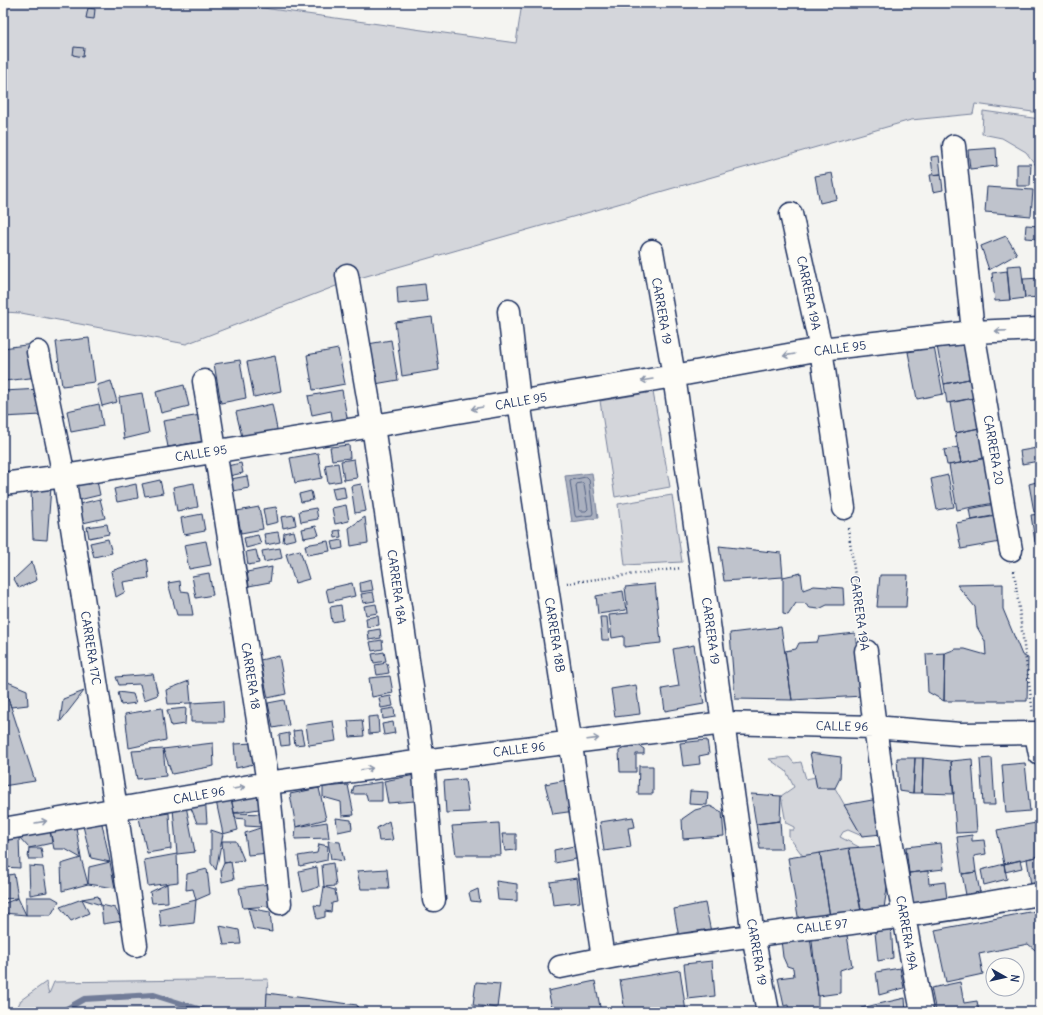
<svg xmlns="http://www.w3.org/2000/svg" width="1043" height="1015" viewBox="0 0 1043 1015" font-family="Delius,sans-serif">
	<style>
		.green { fill: #d4d6db; stroke: #78829c }
		.water { fill: #aab0bf; stroke: #717c98 }
		.lines { fill: none; stroke-linecap: round; stroke-linejoin: round }
		.shore { stroke: #546385; stroke-width: 1 }
		.stream { stroke: #717c98; stroke-width: 6 }
		.building { fill: #bfc3cc; stroke: #1b2f5e }
		.street-casing { stroke: #1b2f5e; stroke-width: 25 }
		.path { stroke: #1b2f5e; stroke-width: 2.5; stroke-dasharray: 1 3; stroke-linecap: butt }
		.street { stroke: #fdfcf7; stroke-width: 22 }
		.oneway { stroke: #8c96aa }
		.labels { text-anchor: middle; dominant-baseline: central; stroke-width: 3; stroke-linejoin: round; paint-order: stroke }
		.street-label { font-size: 12px; fill: #1b2f5e; stroke: #fdfcf7 }
	</style>
	<rect width="100%" height="100%" fill="#f4f4f1"/>
	<filter id="ink" filterUnits="userSpaceOnUse"><feTurbulence type="fractalNoise" baseFrequency=".025" numOctaves="2"/><feDisplacementMap in="SourceGraphic" scale="8" xChannelSelector="R" yChannelSelector="G"/><feConvolveMatrix kernelMatrix="1 2 1 2 8 2 1 2 1" color-interpolation-filters="sRGB"/></filter>
	<g filter="url(#ink)">
		<path class="green" d="M3,3h224l289,40 6,-40h518v110l-65,-9 -2,10 -62,6 -562,161 -163,63 -165,-31 -18,-1z
			M983,111l57,8v52l-14,-19 -24,-14 -20,-4z
			M653,392l17,95 -55,10 -15,-96z
			M672,495l10,67 -57,3 -7,-61z
			M789,757l5,6 7,-1 5,17 9,-2 2,11h18l27,48 -14,-6 -5,2 -3,5 19,10 -56,9 -14,-19v-7h5v-3l-8,-4 -5,-27 13,-9 -8,-16 -17,-12z
			M268,979l-2,33h-251l6,-12 25,-18 3,12 5,-12z"/>
		<path class="water" d="M592,473l6,45 -26,4 -7,-46z"/>
		<g class="lines">
			<path class="shore" d="M587,477l2,2 4,34 -1,2 -16,2 -1,-2 -5,-34 2,-1z
				M583,483l1,2 4,24 -2,2h-5l-2,-1 -3,-24 1,-2z"/>
			<path class="stream" d="M61,1012l23,-13 70,-4 54,17"/>
		</g>
		<path class="building" d="M88,8l7,1 -1,10 -8,-1z
			M74,47l10,1 -1,9 -10,-2z
			M996,148l1,18 -27,3 -2,-19z
			M939,156l2,18 -8,1 -2,-18z
			M1017,164h14l-1,22h-13z
			M832,173l5,26 -17,4 -5,-27z
			M941,174l2,16 -10,2 -3,-17z
			M987,187l46,3 -2,26 -46,-4z
			M1026,225l14,1v13l-15,-1z
			M1006,236l11,18 -28,16 -8,-24z
			M1021,265l4,33 -15,2 -3,-34z
			M1007,271l3,29 -15,1 -3,-28z
			M1040,278v19l-15,1 -2,-19z
			M425,284l2,17 -29,3 -1,-17z
			M432,317l7,53 -37,6 -7,-54z
			M89,338l6,44 -33,4 -6,-44z
			M391,340l7,40 -23,4 -7,-40z
			M968,340l6,38 -30,6 -7,-38z
			M33,344l5,33 -33,4 -2,-33z
			M934,347l9,47 -26,5 -9,-47z
			M338,349l7,35 -32,6 -6,-35z
			M275,356l6,35 -27,6 -7,-35z
			M240,360l6,38 -25,5 -7,-39z
			M974,378l4,19 -31,6 -3,-19z
			M111,381l6,21 -15,4 -5,-21z
			M184,385l5,21 -28,7 -5,-21z
			M41,389l1,26 -39,2v-26z
			M342,390l7,38 -15,2 -3,-19 -19,4 -4,-19z
			M142,393l7,40 -25,6 -5,-42z
			M983,396l6,30 -34,7 -5,-30z
			M99,404l4,22 -32,6 -4,-21z
			M272,404l6,30 -35,7 -7,-29z
			M201,415l4,26 -37,6 -5,-26z
			M980,428l6,30 -25,5 -6,-30z
			M349,445l1,13 -18,2 -2,-13z
			M958,447l3,16 -14,2 -3,-15z
			M1037,448l2,13 -17,3 -2,-13z
			M318,453l4,25 -27,5 -5,-25z
			M991,457l8,45 -42,8 -8,-45z
			M354,459l3,19 -13,2 -3,-19z
			M241,463l2,10 -14,3 -2,-10z
			M338,463l3,18 -13,2 -3,-18z
			M948,475l6,32 -17,3 -6,-31z
			M247,476l2,12 -16,3 -2,-12z
			M160,480l3,13 -18,3 -3,-12z
			M97,481l3,14 -21,5 -3,-15z
			M1040,481v30l-6,1 -5,-28z
			M194,483l4,24 -21,4 -4,-24z
			M136,484l2,14 -21,4 -3,-13z
			M361,484l5,27 -11,2 -4,-27z
			M344,486l2,12 -11,2 -3,-12z
			M51,487l-4,53 -14,-1 -2,-49z
			M311,491l2,9 -12,2 -2,-8z
			M100,499l5,19 -22,5 -4,-19z
			M1000,503l3,11 -32,6 -2,-11z
			M346,505l3,16 -14,3 -3,-16z
			M259,507l4,22 -22,4 -4,-22z
			M276,507l2,15 -12,3 -3,-16z
			M316,508l2,11 -17,3 -2,-11z
			M202,514l3,17 -21,4 -3,-17z
			M1040,514v28h-5l-4,-27z
			M294,515l2,10 -13,3 -2,-11z
			M1002,515l4,26 -45,8 -5,-26z
			M365,517l3,26 -17,3 -2,-18z
			M107,524l2,10 -20,4 -2,-11z
			M316,526l3,9 -15,3 -2,-9z
			M340,530l1,7 -6,1 -1,-7z
			M294,531l2,8 -13,3 1,-9z
			M278,532l2,10 -14,3 -2,-11z
			M258,535l3,9 -15,4 -2,-10z
			M108,539l4,14 -18,4 -4,-14z
			M342,540l1,8 -9,2 -2,-8z
			M206,541l5,24 -22,4 -5,-24z
			M328,541l2,10 -23,4 -2,-10z
			M719,546l62,7 2,24 -59,4z
			M280,548l2,10 -18,4 -2,-11z
			M256,550l3,13 -11,2 -2,-13z
			M300,550l9,29 -14,4 -9,-29z
			M147,559l2,19 -26,4 2,10 -9,5 -5,-26z
			M32,562l5,18 -18,8 -5,-9z
			M272,567l-2,15 -21,4 -2,-14z
			M209,573l4,22 -17,3 -4,-22z
			M801,573l2,17 11,-4 29,2 1,17h-17l-8,4 -9,-1 -6,-5h-8l-8,12 -5,-1v-37z
			M880,575h28l-2,32h-29z
			M371,580l2,10 -12,2 -1,-9z
			M180,581l1,10 8,1 4,23h-16l-9,-32z
			M352,583l3,13 -26,6 -3,-13z
			M655,584l6,59 -37,4v-11l-12,2 -3,-23 19,-2 -3,-26z
			M1003,584v25l19,46 6,3 -1,43h-83l1,-48 11,-4h9l21,6 -1,-14 -8,-14 -2,-20 -18,-22z
			M623,591l3,19 -28,4 -2,-18z
			M373,592l2,9 -12,2 -2,-9z
			M376,604l2,9 -12,2 -2,-9z
			M341,605l2,15 -11,2 -2,-15z
			M378,616l1,9 -12,2 -1,-9z
			M600,617h7l2,23h-7z
			M781,627l11,73 -57,-1 -5,-66z
			M380,629l1,9 -12,2 -1,-9z
			M855,633l8,63 -71,4 -7,-49 11,-2 3,-6 18,-1 2,-5z
			M382,640l1,9 -11,2 -2,-9z
			M694,645l10,59 -39,7 -3,-22 17,-3 -6,-37z
			M384,652l2,9 -12,2 -2,-9z
			M945,653l-1,48 -16,-9 -2,-38z
			M279,656l7,38 -18,4 -8,-38z
			M387,663l2,10 -12,2 -2,-10z
			M153,674l5,21 -14,5 -4,-16 -21,1 -3,-8z
			M390,676l3,17 -21,4 -3,-19z
			M3,680l24,10 1,15 -17,2 -8,-24z
			M189,681l2,22 -23,1 -2,-14z
			M3,683l8,24 24,74 -32,5z
			M636,685l4,29 -25,3 -4,-28z
			M84,691l-24,31 3,-23z
			M118,692l15,2 3,9 -15,2z
			M391,696l2,10 -12,2 -2,-10z
			M284,700l5,25 -16,3 -5,-25z
			M223,701l1,21h-33v-19z
			M162,708l4,32 -37,8 -4,-34z
			M186,708l-1,16 -14,2 -4,-16z
			M394,708l1,9 -12,2 -1,-9z
			M378,716l1,17 -10,1 -1,-17z
			M362,720l2,16 -14,1 -2,-16z
			M333,721l3,20 -27,4 -3,-20z
			M393,722l2,11 -11,2 -2,-11z
			M301,730l3,14 -9,1 -2,-14z
			M289,733l1,12 -9,1 -2,-11z
			M707,740l2,14 -10,2 1,8 -17,2 -3,-23z
			M634,742l10,7v5h-8v18h-16l-1,-21z
			M213,743l1,23 -42,8 -9,-25z
			M254,743l4,20 -22,5 -2,-24z
			M163,749l3,27 -29,3 -5,-28z
			M810,753l31,4 -1,21 -5,10h-18z
			M897,758h18l-2,35 -14,-2z
			M915,758h8l-1,35h-9z
			M923,758l28,3 3,33 -32,-1z
			M992,758l3,47h-12l-3,-46z
			M972,759l5,73 -21,1 -5,-72z
			M1025,763l5,48 -24,2 -4,-48z
			M639,766h14v28h-15z
			M415,775v26l-27,2 -4,-22z
			M465,779l4,33 -23,1 -2,-32z
			M572,779l3,32 -22,3 -8,-30z
			M382,782v19h-14l-2,-7h-14l2,-8z
			M348,785l6,30 -12,1 -1,-14 -18,-5v-10z
			M319,788l7,31 -30,8 -6,-33z
			M690,791l18,1 -1,13 -18,-1z
			M263,792l2,16 -31,5 -3,-15z
			M751,794l30,2 -1,25 -24,3z
			M205,795l2,28h-10l-8,-20z
			M231,798l7,32 -15,4 -7,-33z
			M878,799l4,35 -20,2 -18,-31z
			M186,806l9,46 -18,2 -4,-45z
			M710,806l12,6 2,24 -41,3 -1,-20 13,-9z
			M169,813l2,36 -24,4 -8,-35z
			M234,813l31,1 -2,13 -18,-1v-7l-10,-1z
			M633,817l2,10 -7,1 3,19 -27,4 -4,-29z
			M336,818l15,2 1,9 -14,3z
			M101,819l9,43 -19,-4 -9,-36z
			M389,821l4,19 -14,1 -2,-13z
			M780,821l2,28h-22l-4,-25z
			M327,822l2,16 -34,1 1,-12z
			M499,823l2,32h-45l-4,-29z
			M1036,823l4,20v13l-36,8 -7,-34z
			M76,827l5,31 -16,-9h-11l-4,-19z
			M263,827l6,26 -21,2 -3,-22z
			M50,830l2,13 -23,5 -10,-11z
			M211,830l12,4 -7,36 -5,-7z
			M502,834h14v16l-11,1z
			M972,835v6l12,-1 2,14 -12,2 2,16 -14,2 -5,-37z
			M19,837l1,31 -17,-1v-28z
			M222,841h14l8,19 -20,3z
			M328,841l12,1 4,19 -13,-2z
			M941,843l3,26 -35,4 -3,-26z
			M319,844l9,2 -1,14 -27,6 -2,-10 19,-3z
			M579,845l2,13 -26,5 -1,-13z
			M882,846l6,36 -4,26 -22,6 -13,-66z
			M29,848h12l2,11h-15z
			M849,848l12,64 -31,5 -10,-64z
			M820,853l10,64 -31,5 -11,-64z
			M177,854l1,28 -30,4 -4,-26z
			M1040,856v27l-9,2 -4,-26z
			M81,858l7,26 -26,7 -1,-27z
			M1020,860l2,8 -17,4 -1,-8z
			M110,862l5,26 -27,-4 1,-17z
			M231,862l3,17 -12,3 -1,-12 3,-7z
			M333,863l3,23 -12,1 -2,-22z
			M1004,864l3,15 -23,6 -3,-15z
			M29,866l14,1 4,25 -17,3z
			M317,867l2,20 -16,5 -4,-21z
			M207,869l3,25 -14,6 -3,-11 -7,1 1,-16z
			M387,869l2,20h-28l-4,-18z
			M928,871l1,13 16,-2 2,17 -35,4 -3,-30z
			M976,872l4,20 -14,3 -4,-21z
			M14,874l4,24 -15,1v-23z
			M577,878l3,24 -27,3 -3,-23z
			M496,881l21,3v17l-19,-1z
			M167,884l1,18 -16,1 -2,-11z
			M269,884l1,22 -27,2 -4,-20z
			M324,887l11,3 2,12 -5,1 -1,9 -6,-1v6l-8,2 -3,-14 7,1z
			M478,889l2,13 -9,-1 -2,-8z
			M98,896l3,9 -19,-6z
			M26,897h26l7,4 -8,14h-25z
			M18,898l8,17 -23,-2v-9z
			M82,899l7,14 -18,8 -11,-14z
			M196,900l-2,23 -33,4 -2,-18z
			M705,903l6,29 -32,6 -5,-29z
			M101,905l14,3 7,13 -19,3z
			M248,908l22,4 2,20 -19,-3z
			M1040,910v44l-12,-10 -49,10 4,20 -37,8 -11,-52z
			M891,921l2,37 -15,3 -4,-38z
			M220,926l19,4 2,14 -17,1z
			M846,929l6,37 -12,4v23l-22,3 -7,-64z
			M810,937l8,59v16h-29l-1,-7 -4,1 -6,-28 16,-2 -1,-8 -6,-2 -4,-9 -2,-17z
			M712,961l3,35 -27,3 -4,-35z
			M900,968l4,20 -25,7 -3,-23z
			M680,970l6,42h-61l-5,-32z
			M595,981l6,31h-48l-5,-21z
			M476,982l24,2 -3,24 -24,-3z
			M960,982l4,21 13,-2 2,11h-43l-5,-24z
			M267,993l90,12 2,7h-93z
			M905,998l1,14h-46l1,-4z"/>
		<g class="lines">
			<g class="street-casing">
				<path id="street" d="M954,146l19,186 38,218
					M791,214l30,135 23,159
					M652,251l22,125 79,559 15,77
					M347,275l26,151 50,335 11,139
					M509,311l10,90 84,557
					M38,352l26,124 52,333 20,136
					M204,381l64,402 12,120
					M3,484l61,-8 309,-50 301,-50 147,-27 152,-17 67,-3
					M866,651c13,121 32,241 56,361
					M1036,734l4,20
					M3,829l265,-46 155,-22 301,-38 150,4 86,7 80,-1
					M560,967c113,-24 228,-35 343,-51 46,-6 91,-14 137,-22"/>
			</g>
			<path class="path" d="M848,528l15,102
				M1014,571l19,142
				M567,583l114,-15"/>
			<use href="#street" class="street"/>
		</g>
		<defs><path id="oneway-shaft" d="M-6 0H5M1.5-3L5.5 0L1.5 3" fill="none" stroke-width="1.6" stroke-linecap="round" stroke-linejoin="round"/></defs>
		<g class="oneway">
			<use href="#oneway-shaft" transform="translate(1001 331) rotate(178)"/>
			<use href="#oneway-shaft" transform="translate(789 355) rotate(170)"/>
			<use href="#oneway-shaft" transform="translate(647 380) rotate(171)"/>
			<use href="#oneway-shaft" transform="translate(477 408) rotate(170)"/>
			<use href="#oneway-shaft" transform="translate(593 739) rotate(-7)"/>
			<use href="#oneway-shaft" transform="translate(367 769) rotate(-8)"/>
			<use href="#oneway-shaft" transform="translate(239 788) rotate(-10)"/>
			<use href="#oneway-shaft" transform="translate(41 822) rotate(-10)"/>
		</g>
	</g>
	<g class="labels">
		<g class="street-label">
			<text transform="translate(809 293) rotate(78)">CARRERA 19A</text>
			<text transform="translate(662 311) rotate(80)">CARRERA 19</text>
			<text transform="translate(840 348) rotate(-7)">CALLE 95</text>
			<text transform="translate(521 401) rotate(-10)">CALLE 95</text>
			<text transform="translate(994 450) rotate(80)">CARRERA 20</text>
			<text transform="translate(201 453) rotate(-9)">CALLE 95</text>
			<text transform="translate(397 587) rotate(82)">CARRERA 18A</text>
			<text transform="translate(860 613) rotate(82)">CARRERA 19A</text>
			<text transform="translate(711 631) rotate(82)">CARRERA 19</text>
			<text transform="translate(555 635) rotate(81)">CARRERA 18B</text>
			<text transform="translate(91 648) rotate(81)">CARRERA 17C</text>
			<text transform="translate(251 676) rotate(81)">CARRERA 18</text>
			<text transform="translate(842 726) rotate(1)">CALLE 96</text>
			<text transform="translate(519 749) rotate(-7)">CALLE 96</text>
			<text transform="translate(199 795) rotate(-10)">CALLE 96</text>
			<text transform="translate(822 926) rotate(-7)">CALLE 97</text>
			<text transform="translate(907 933) rotate(80)">CARRERA 19A</text>
			<text transform="translate(757 952) rotate(80)">CARRERA 19</text>
		</g>
	</g>
	<rect width="1043" height="1015" fill="none" stroke="#fdfcf7" stroke-width="16"/>
	<rect x="8" y="8" width="1027" height="999" fill="none" stroke="#1b2f5e" stroke-width="1.5" filter="url(#ink)"/>
	<g transform="translate(1005 977) rotate(98)"><circle r="19" fill="#fdfcf7" stroke="#a3aaba"/>
	<path d="M0-3L7 15L0 10L-7 15Z" fill="#1b2f5e"/>
	<text y="-6" font-size="11" font-weight="bold" text-anchor="middle" fill="#1b2f5e">N</text>
	</g>
</svg>
